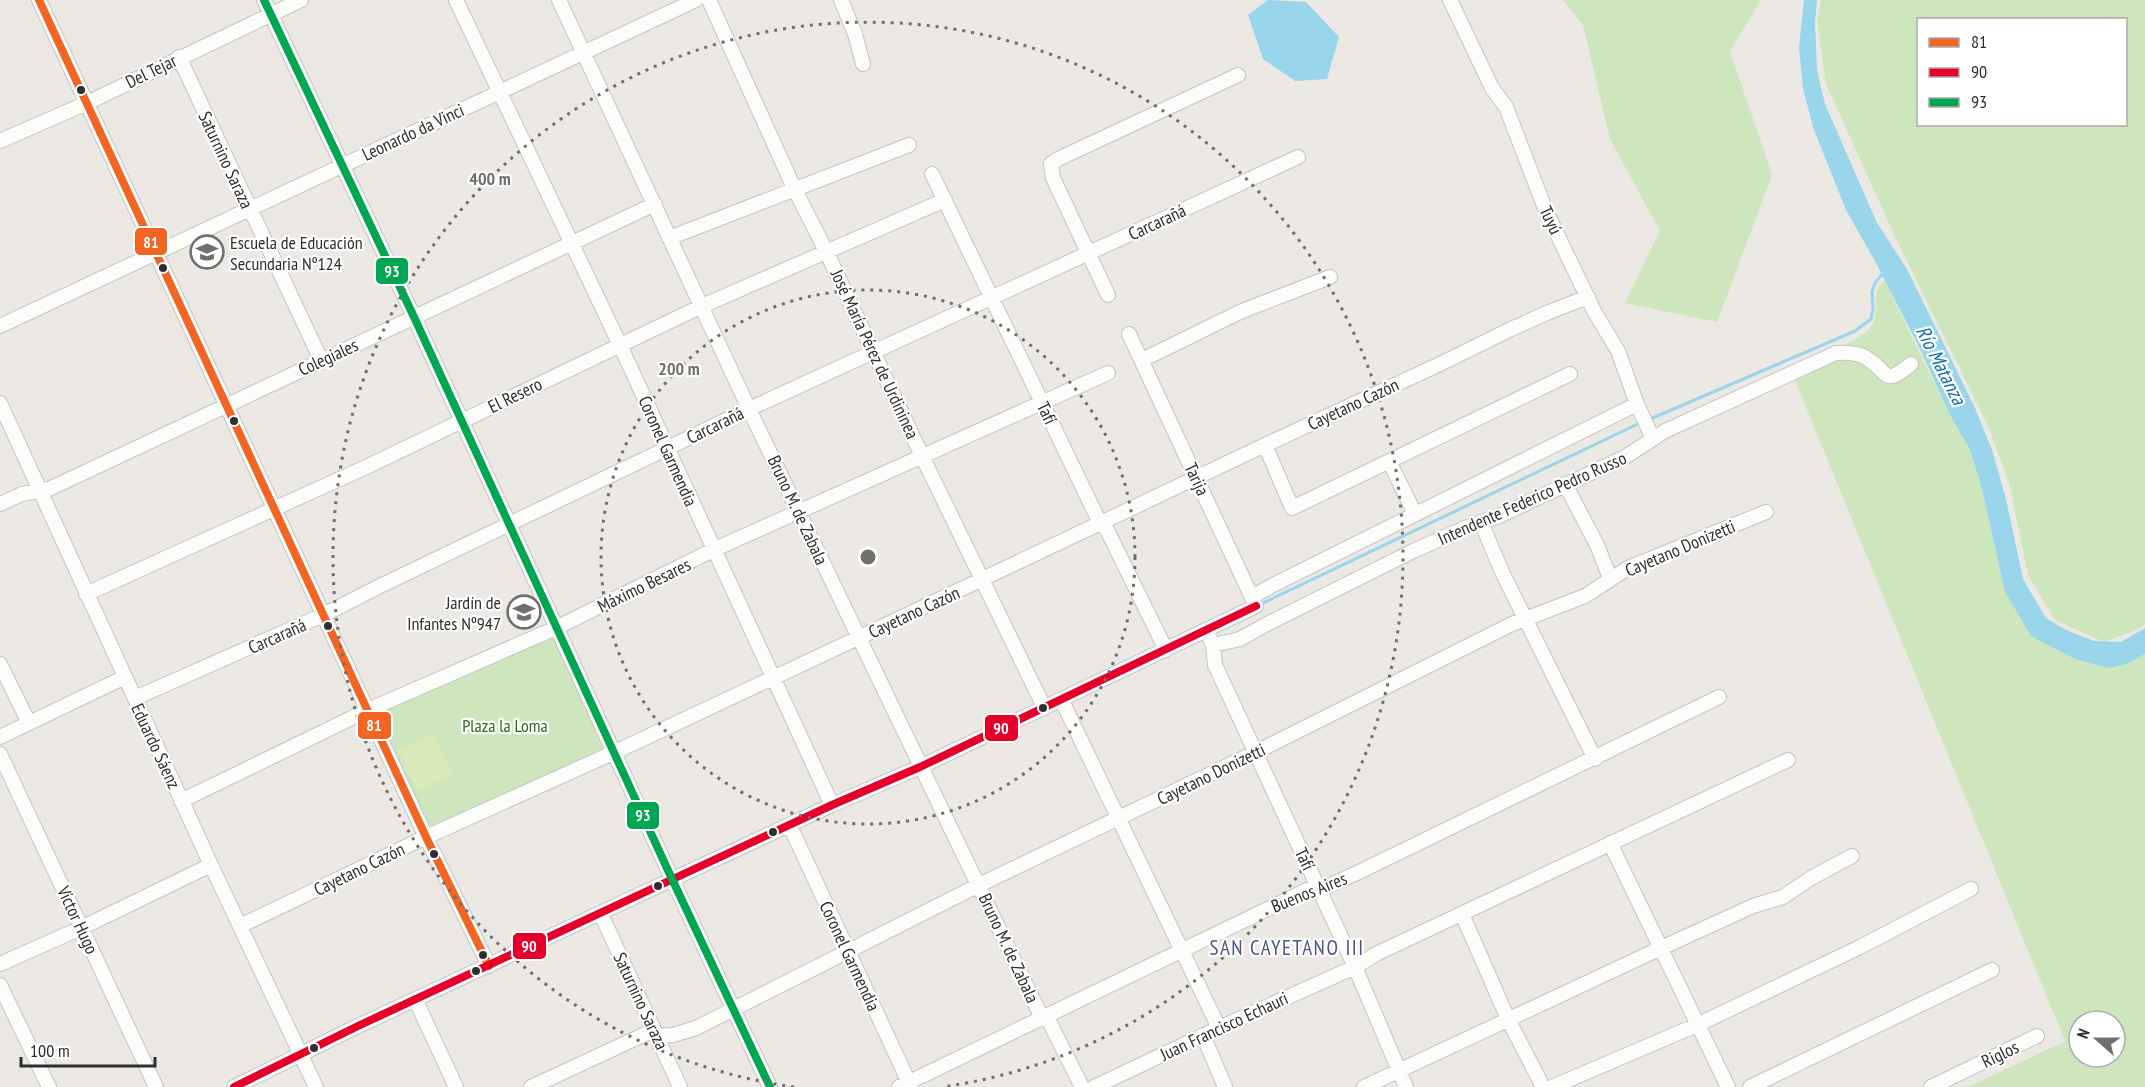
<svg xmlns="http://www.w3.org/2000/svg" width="2145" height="1087" viewBox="0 0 2145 1087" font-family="'PT Sans Narrow',sans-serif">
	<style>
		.green { fill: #cee6be; fill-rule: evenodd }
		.pitch { fill: #d9eabb }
		.water { fill: #99d6ec }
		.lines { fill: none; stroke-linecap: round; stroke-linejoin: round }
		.stream { stroke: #99d6ec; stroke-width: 3 }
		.minor-casing { stroke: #c5c4c5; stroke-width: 16 }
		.minor { stroke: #fcfcfb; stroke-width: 14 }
		.bus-1-casing { stroke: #fff; stroke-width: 12 }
		.bus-2-casing { stroke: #fff; stroke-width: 12 }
		.bus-3-casing { stroke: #fff; stroke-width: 12 }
		.bus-1 { stroke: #f26522; stroke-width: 8 }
		.bus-2 { stroke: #e4002b; stroke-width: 8 }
		.bus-3 { stroke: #00a651; stroke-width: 8 }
		.ring { fill: none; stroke: #706f6e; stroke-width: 3; stroke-dasharray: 3 6 }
		.bus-dot { fill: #2e2e2e; stroke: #fff; stroke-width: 2 }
		.labels { text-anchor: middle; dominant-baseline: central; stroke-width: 4.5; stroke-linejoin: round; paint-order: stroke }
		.street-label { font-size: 18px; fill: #2e2e2e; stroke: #fff }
		.poi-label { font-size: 18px; fill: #2e2e2e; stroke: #fff; text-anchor: start }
		.park-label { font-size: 18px; fill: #2c6e1b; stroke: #fff }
		.water-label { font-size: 20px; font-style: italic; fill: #0d6fa3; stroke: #fff }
		.quarter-label { font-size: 21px; letter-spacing: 1.5px; fill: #4d5680; stroke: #fff }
		.centre { fill: #706f6e; stroke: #fff; stroke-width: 3 }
		.ring-label { font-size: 18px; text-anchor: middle; font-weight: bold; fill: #706f6e; stroke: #fff; stroke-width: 4.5; stroke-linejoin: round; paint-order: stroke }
		.line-badge { stroke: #fff; stroke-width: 2 }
		.badge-label { font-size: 16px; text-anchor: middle; font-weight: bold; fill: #fff }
	</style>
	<rect width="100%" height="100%" fill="#ece8e4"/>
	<path class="green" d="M1563,0h198l-31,51 42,124 -55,147 -92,-19 35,-72 -50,-92 -27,-114z
		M1821,0h324v624l-4,4 -37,14 -49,-22 -27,-45 -18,-89 -22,-60 -91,-185 -71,-157 -9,-63zM1918,20h208v104h-208z
		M1885,281l65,134 20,35 12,39 10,44 39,103 96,28 18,-10v433h-177l97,-46 -275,-673c21,-9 65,-24 80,-40 12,-14 -2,-37 15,-47zM2079,1021h36v36h-36z
		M552,634l54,114 -176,81 -53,-114z"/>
	<path class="pitch" d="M433,733l20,42 -35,17 -20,-42z"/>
	<path class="water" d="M1268,0l38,2 33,35 -12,42 -32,2 -32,-22 -15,-44z
		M1804,0h13l-2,22 2,48 8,34 52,119 30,46 68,139 17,42 14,49 17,80 23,39 20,12 28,11 27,1 24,-14v26l-18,10 -19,4 -33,-9 -44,-23 -26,-44 -23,-103 -12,-39 -20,-35 -32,-70 -42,-82 -30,-53 -32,-80 -11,-41 -4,-42z"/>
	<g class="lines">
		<path class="stream" d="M1648,420l207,-89 16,-12 2,-10 -1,-17 3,-9 9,-11
			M1261,604l381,-182"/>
		<g class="minor-casing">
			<path id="minor" d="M39,0l387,837 63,129
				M264,0l150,317 258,562 98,208
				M456,0l164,345 212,460
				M559,0l190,409 293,609
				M709,0l85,188 33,65 95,203 122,251
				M841,0l14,34 8,30
				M1450,0l42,88 14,19 40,104 48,100 24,40 19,53 16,35
				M179,57l142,303
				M0,141l87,-38 214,-103
				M932,174l166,345 9,11 59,120
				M669,238l240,-93
				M1108,295l-55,-117 -2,-14 7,-5 180,-84
				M0,326l696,-326
				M1129,334l126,270
				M1142,360l100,-49 88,-34
				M0,403l211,462 105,222
				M1265,445l27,63 278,-134
				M1389,461l26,53
				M1565,484l32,61 13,33
				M0,504l22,-10 27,-5 606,-285
				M1481,522l21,50 93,187
				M86,594l278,-126 338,-162 243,-106
				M1252,597l21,-12 364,-181
				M1210,639l3,6 2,20 140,302 51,120
				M1213,645l27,-6 25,-14 148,-74 59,-26 27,-9 126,-59 40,-26 171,-78c10,-1 24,0 32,6 22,14 15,28 43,5
				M0,664l29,59
				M135,698l188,-83 57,-29 369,-177 549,-252
				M1059,700l6,7 154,321
				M0,737l125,-60
				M0,754l156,333
				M181,801l187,-91 188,-82 157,-78 395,-177
				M790,826l121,261
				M1610,843l118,244
				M601,914l79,173
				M1462,914l46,105 35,68
				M240,926l186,-89 189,-85 243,-114 407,-193 175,-81 69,-34 40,-18 39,-15
				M0,964l81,-36 130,-63
				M0,985l49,102
				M416,1001l40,86
				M1047,1017l35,70
				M1203,1035l22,52
				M656,1036l17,-1 23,-7 283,-143 275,-132 258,-129 73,-28 43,-28 138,-56
				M234,1087l124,-61 330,-154 144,-67 88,-38 336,-161
				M531,1087l123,-57
				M899,1087l408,-197 19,-3 33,-15 360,-175
				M1094,1087l125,-59 136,-61 21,-13 412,-194
				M1364,1087l297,-139 92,-42 30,-9 28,-19 41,-22
				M1552,1087l145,-62 163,-78 111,-58
				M1750,1087l242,-117
				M1931,1087l106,-51"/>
		</g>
		<use href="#minor" class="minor"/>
		<g class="bus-1-casing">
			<path id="bus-1" d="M39,0l387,837 63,129"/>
		</g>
		<g class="bus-2-casing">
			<path id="bus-2" d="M234,1087l124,-61 330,-154 144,-67 88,-38 336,-161"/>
		</g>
		<g class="bus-3-casing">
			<path id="bus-3" d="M264,0l150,317 258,562 98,208"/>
		</g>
		<use href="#bus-1" class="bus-1"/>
		<use href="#bus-2" class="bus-2"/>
		<use href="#bus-3" class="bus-3"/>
	</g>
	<g class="ring">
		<circle cx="868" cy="557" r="267"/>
		<path d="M794 1087A535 535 0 1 1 942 1087"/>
	</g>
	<defs>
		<g id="school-ring" transform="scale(1.725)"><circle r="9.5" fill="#fff" stroke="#706f6e" stroke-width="1.5"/><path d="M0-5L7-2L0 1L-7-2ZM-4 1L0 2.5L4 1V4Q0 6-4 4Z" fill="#706f6e"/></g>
	</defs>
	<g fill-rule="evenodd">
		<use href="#school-ring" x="207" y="252"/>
		<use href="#school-ring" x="524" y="612"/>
	</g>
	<g class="bus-dot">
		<circle cx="81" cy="90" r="5"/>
		<circle cx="163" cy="268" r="5"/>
		<circle cx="234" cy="421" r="5"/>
		<circle cx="328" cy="626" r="5"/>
		<circle cx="1043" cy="708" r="5"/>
		<circle cx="773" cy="832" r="5"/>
		<circle cx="434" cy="854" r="5"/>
		<circle cx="658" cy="886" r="5"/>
		<circle cx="483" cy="955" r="5"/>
		<circle cx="476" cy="971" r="5"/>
		<circle cx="314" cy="1048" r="5"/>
	</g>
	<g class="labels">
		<g class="street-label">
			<text transform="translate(151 71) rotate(-26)">Del Tejar</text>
			<text transform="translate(413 132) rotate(-25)">Leonardo da Vinci</text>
			<text transform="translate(226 160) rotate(65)">Saturnino Saraza</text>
			<text transform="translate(1551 220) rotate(65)">Tuyú</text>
			<text transform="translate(1157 222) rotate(-25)">Carcarañá</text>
			<text transform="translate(875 354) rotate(65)">José María Pérez de Urdininea</text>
			<text transform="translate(328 357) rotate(-25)">Colegiales</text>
			<text transform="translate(515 395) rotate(-26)">El Resero</text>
			<text transform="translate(1353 404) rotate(-25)">Cayetano Cazón</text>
			<text transform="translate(1047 413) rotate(64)">Tafí</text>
			<text transform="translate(715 425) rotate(-26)">Carcarañá</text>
			<text transform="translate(668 451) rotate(66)">Coronel Garmendia</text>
			<text transform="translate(1197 479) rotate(65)">Tarija</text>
			<text transform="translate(1532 498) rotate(-24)">Intendente Federico Pedro Russo</text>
			<text transform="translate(798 510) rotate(65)">Bruno M. de Zabala</text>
			<text transform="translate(1680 548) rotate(-23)">Cayetano Donizetti</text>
			<text transform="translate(644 585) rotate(-26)">Máximo Besares</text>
			<text transform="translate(914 612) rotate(-25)">Cayetano Cazón</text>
			<text transform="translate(277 636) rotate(-24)">Carcarañá</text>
			<text transform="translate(156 746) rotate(65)">Eduardo Sáenz</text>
			<text transform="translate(1211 774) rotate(-26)">Cayetano Donizetti</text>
			<text transform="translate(1305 859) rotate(64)">Tafí</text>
			<text transform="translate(359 869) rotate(-26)">Cayetano Cazón</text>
			<text transform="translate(1309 892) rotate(-22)">Buenos Aires</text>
			<text transform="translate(78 920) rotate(65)">Víctor Hugo</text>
			<text transform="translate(1009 948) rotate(65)">Bruno M. de Zabala</text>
			<text transform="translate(850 956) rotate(65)">Coronel Garmendia</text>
			<text transform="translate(641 1001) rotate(65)">Saturnino Saraza</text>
			<text transform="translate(1224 1026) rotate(-25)">Juan Francisco Echauri</text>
			<text transform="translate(2000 1054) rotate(-26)">Riglos</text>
		</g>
		<g class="poi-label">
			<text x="230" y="242">Escuela de Educación<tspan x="230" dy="21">Secundaria Nº124</tspan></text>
			<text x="501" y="602" text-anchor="end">Jardín de<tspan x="501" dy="21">Infantes Nº947</tspan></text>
		</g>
		<g class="park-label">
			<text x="505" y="725">Plaza la Loma</text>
		</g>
		<g class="water-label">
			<text transform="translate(1941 365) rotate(63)">Río Matanza</text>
		</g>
		<g class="quarter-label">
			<text x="1287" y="947">SAN CAYETANO III</text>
		</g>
	</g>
	<circle cx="868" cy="557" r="9" class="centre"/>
	<g class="ring-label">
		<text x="490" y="185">400 m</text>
		<text x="679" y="375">200 m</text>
	</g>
	<g class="line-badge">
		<rect x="134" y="227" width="34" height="29" rx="6" fill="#f26522"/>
		<rect x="375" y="257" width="34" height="28" rx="6" fill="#00a651"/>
		<rect x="357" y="711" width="35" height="29" rx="6" fill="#f26522"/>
		<rect x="984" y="714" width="35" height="28" rx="6" fill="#e4002b"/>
		<rect x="626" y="801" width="34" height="29" rx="6" fill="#00a651"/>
		<rect x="512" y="932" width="35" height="28" rx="6" fill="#e4002b"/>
	</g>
	<g class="badge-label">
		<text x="151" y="248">81</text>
		<text x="392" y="277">93</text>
		<text x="374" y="731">81</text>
		<text x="1001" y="734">90</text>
		<text x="643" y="821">93</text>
		<text x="529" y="952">90</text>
	</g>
	<rect x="1917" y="18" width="210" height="108" fill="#ffffff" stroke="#ababab" stroke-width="1.5"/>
	<rect x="1929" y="38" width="30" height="9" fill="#f26522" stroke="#ababab" stroke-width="1.5"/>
	<text x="1971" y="48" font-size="18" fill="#2e2e2e">81</text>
	<rect x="1929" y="68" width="30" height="9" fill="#e4002b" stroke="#ababab" stroke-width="1.5"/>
	<text x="1971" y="78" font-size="18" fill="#2e2e2e">90</text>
	<rect x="1929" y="98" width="30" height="9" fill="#00a651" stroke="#ababab" stroke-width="1.5"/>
	<text x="1971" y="108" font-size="18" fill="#2e2e2e">93</text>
	<g transform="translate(2097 1039) rotate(291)"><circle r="28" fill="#ffffff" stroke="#ababab" stroke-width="1.5"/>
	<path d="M0-4.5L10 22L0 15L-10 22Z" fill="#706f6e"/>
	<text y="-9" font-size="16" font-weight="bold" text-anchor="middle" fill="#2e2e2e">N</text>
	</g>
	<path d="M21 1057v9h134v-9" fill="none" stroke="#2e2e2e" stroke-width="3"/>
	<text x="30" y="1057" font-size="18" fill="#2e2e2e" stroke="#ffffff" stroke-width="4.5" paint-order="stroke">100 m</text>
</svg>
